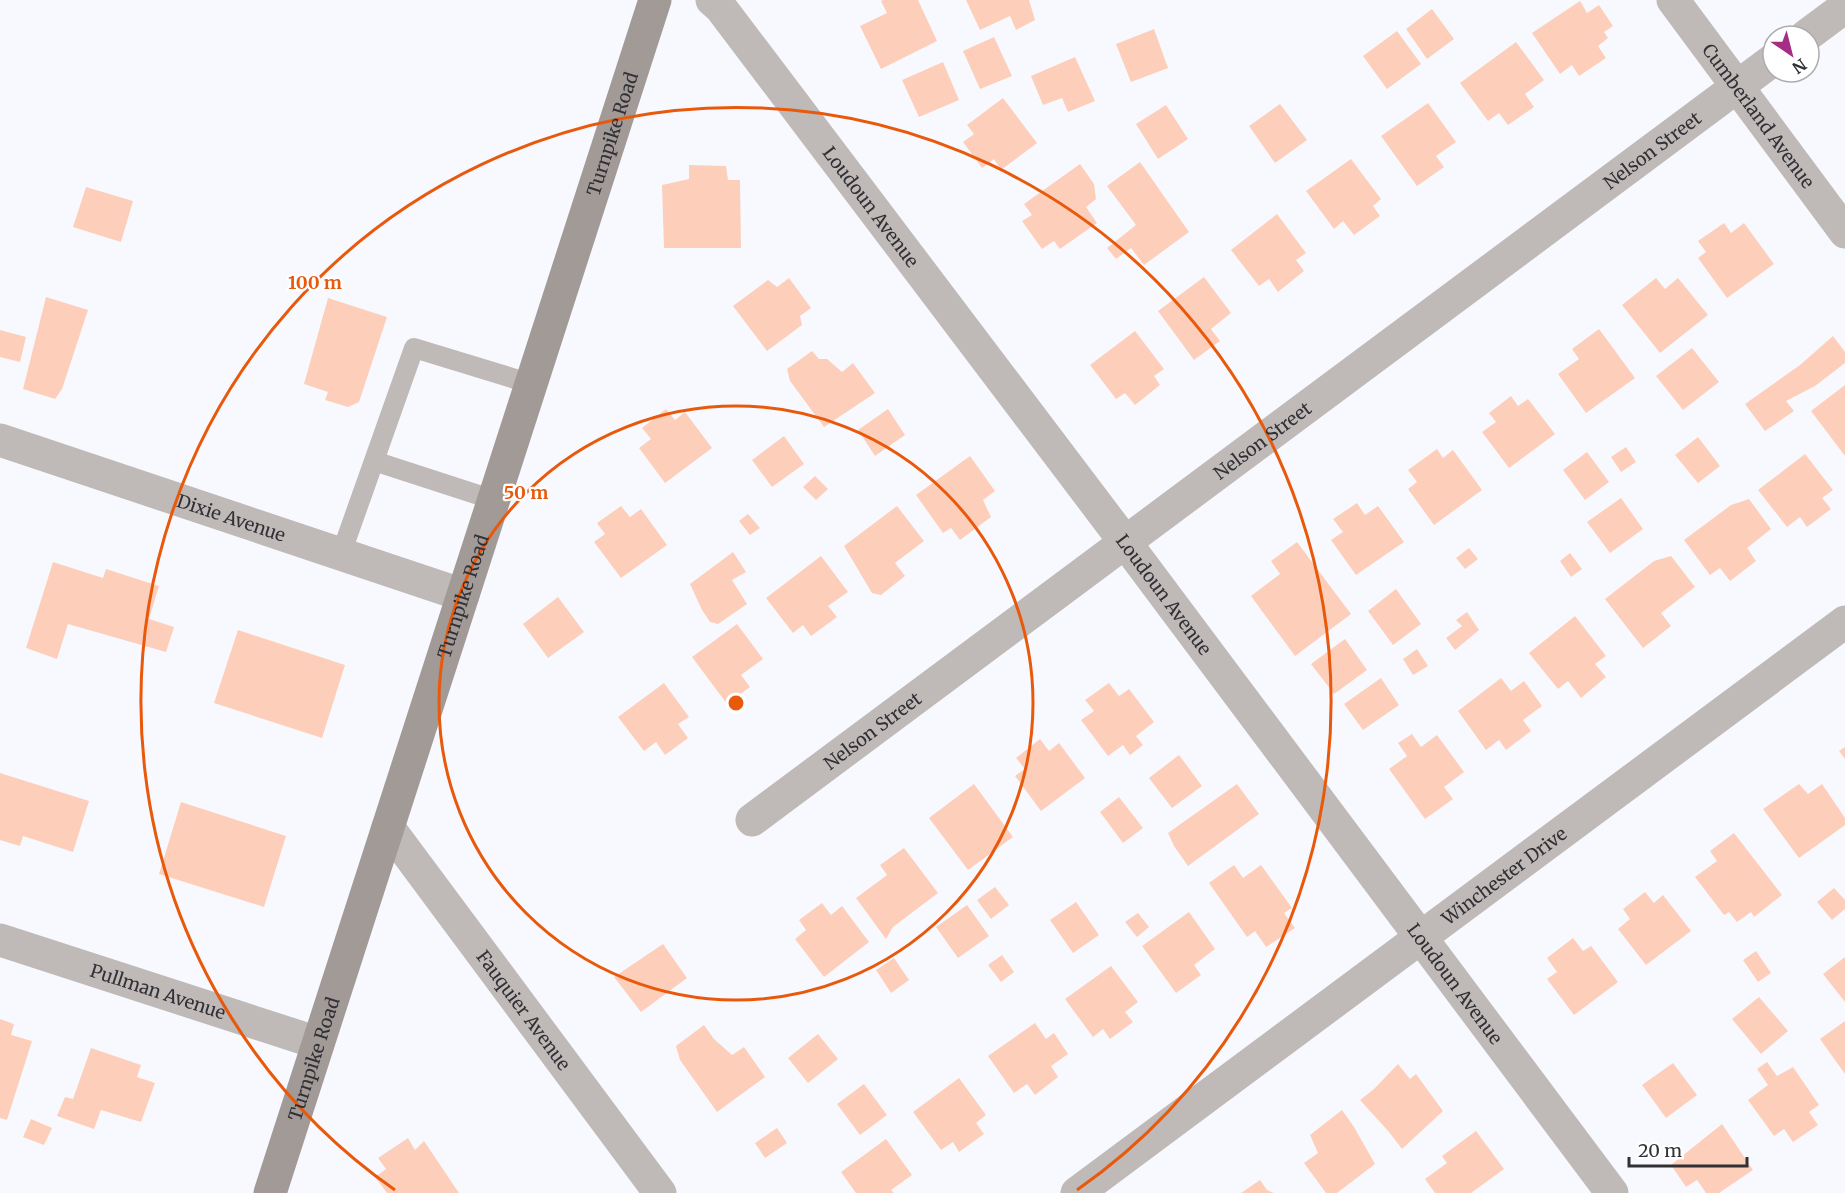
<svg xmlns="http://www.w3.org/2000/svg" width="1845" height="1193" viewBox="0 0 1845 1193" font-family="Merriweather,serif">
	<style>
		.building { fill: #fdcfbb }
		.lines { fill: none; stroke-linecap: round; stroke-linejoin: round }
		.lane { stroke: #bfb9b7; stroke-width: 20 }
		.street { stroke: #bfb9b7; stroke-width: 33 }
		.secondary { stroke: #a29a97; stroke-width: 33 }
		.ring { fill: none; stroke: #e8590c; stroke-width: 3 }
		.labels { text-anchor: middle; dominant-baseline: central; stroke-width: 4.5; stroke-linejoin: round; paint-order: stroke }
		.street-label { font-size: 18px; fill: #303035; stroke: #fff }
		.centre { fill: #e8590c; stroke: #fff; stroke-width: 3 }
		.ring-label { font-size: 18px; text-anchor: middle; font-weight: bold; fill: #e8590c; stroke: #fff; stroke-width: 4.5; stroke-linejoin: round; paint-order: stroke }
	</style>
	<rect width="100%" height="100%" fill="#f8f9fe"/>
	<path class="building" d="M883,0h35l19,41 -56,28 -21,-43 27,-13 -6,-12z
		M966,0h63l6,20 -19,10 -6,-14 -30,14z
		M1580,1l7,12 12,-8 14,21 -9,6 4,6 -10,8 8,12 -27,18 -7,-11 -12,9 -28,-41z
		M1432,9l22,30 -27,20 -21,-30z
		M1154,29l14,39 -37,14 -15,-38z
		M1397,31l24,33 -34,25 -24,-33z
		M994,37l18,39 -32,13 -17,-38z
		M1516,42l28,38 -19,14 9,13 -26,18 -9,-12 -11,8 -28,-38z
		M1075,57l20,44 -27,11 -6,-14 -19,7 -12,-29z
		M943,62l16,38 -40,17 -17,-37z
		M1003,98l34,45 -36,27 -7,-11 -12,9 -19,-26 11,-8 -7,-9z
		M1428,103l28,39 -20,14 8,11 -27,19 -36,-50z
		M1280,104l27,36 -32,23 -26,-37z
		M1166,105l22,34 -30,20 -22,-35z
		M1351,159l30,40 -8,7 7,10 -26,19 -11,-14 -9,8 -28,-38z
		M1140,162l49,70 -45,33 -13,-17 -15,11 -9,-11 29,-23 -29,-39z
		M1080,164l14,20 2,15 -10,8 11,16 -37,26 -6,-8 -12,8 -20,-28 10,-6 -8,-11z
		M689,165l37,1 2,14h12l1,68h-77l-2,-63 27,-6z
		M86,187l47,14 -12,41 -48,-15z
		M1277,214l29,39 -10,7 8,11 -26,21 -9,-13 -10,7 -28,-36z
		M1724,223l7,10 13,-10 30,41 -47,34 -29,-40 8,-6 -8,-11z
		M1204,277l27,36 -20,16 9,12 -26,19 -36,-49z
		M789,278l22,30 -11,8 2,9 -35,26 -34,-45 35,-26 9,7z
		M1656,278l9,11 13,-11 30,37 -48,38 -38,-48z
		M46,297l42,13 -26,79 -7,10 -32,-10z
		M328,298l59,19 -28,85 -11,5 -23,-7 3,-8 -24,-8z
		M1599,329l36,49 -49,35 -28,-39 21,-15 -7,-10z
		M0,330l26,7 -6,25 -20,-5z
		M1135,331l29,38 -10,7 6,9 -25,20 -10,-12 -9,6 -26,-34z
		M1833,336l12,16v11l-30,23 -29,15 8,10 -29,20 -20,-27 55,-39z
		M1692,348l27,34 -36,28 -27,-34z
		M812,351l7,8h8l15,13 11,-9 22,30 -51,34 -34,-46 -3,-12z
		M1845,385v71l-34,-45z
		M1511,396l7,10 10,-7 27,35 -46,34 -27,-36 14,-10 -7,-9z
		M666,409l9,11 10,-8 27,36 -47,35 -26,-35 12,-9 -9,-11z
		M888,409l17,26 -30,21 -17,-26z
		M784,436l20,28 -32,23 -20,-27z
		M1698,437l22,29 -22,17 -23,-28z
		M1626,447l10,15 -15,10 -10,-15z
		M1437,449l6,9 10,-8 29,40 -48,35 -26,-36 9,-7 -9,-12z
		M1587,452l22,30 -24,18 -22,-30z
		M1805,454l28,36 -11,8 9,11 -24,18 -7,-10 -13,10 -29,-37z
		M970,456l25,35 -12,9 8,17 -31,23 -9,-12 -8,5 -27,-38z
		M815,476l13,13 -12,11 -13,-13z
		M1621,498l22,31 -33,24 -23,-31z
		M1749,499l22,30 -24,19 9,13 -26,20 -10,-13 -10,7 -26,-35 47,-35z
		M1357,503l8,12 13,-9 26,36 -48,33 -25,-35 12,-8 -10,-13z
		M621,506l9,11 11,-8 26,36 -46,33 -27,-36 11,-8 -8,-11z
		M897,506l27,35 -29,22 10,13 -24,19 -9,-2 -28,-47z
		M748,514l12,14 -10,7 -11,-14z
		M1297,542l54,72 -56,42 -44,-60 29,-22 -9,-13z
		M1469,548l9,11 -13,10 -9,-11z
		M733,552l13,20 -14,8 15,24 -29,20 -8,-2 -8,-12 -12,-26z
		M1570,553l12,16 -11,8 -11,-16z
		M821,556l27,36 -20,14 9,11 -26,19 -8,-11 -10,8 -27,-35z
		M1671,556l24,31 -34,26 10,13 -28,22 -38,-49 49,-38z
		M53,562l50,16 3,-9 53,17 -10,33 25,8 -8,25 -98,-28 -11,35 -31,-11z
		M1396,589l25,35 -28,21 -25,-34z
		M558,597l26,35 -36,26 -25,-34z
		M1467,612l12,18 -24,20 -9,-12 16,-12 -6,-6z
		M1575,616l31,40 -11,8 11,13 -25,21 -13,-17 -10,8 -29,-36z
		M737,624l26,35 -22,16 9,12 -23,17 -35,-47z
		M238,630l107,35 -23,73 -108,-35z
		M1345,639l22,31 -33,24 -23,-30z
		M1417,649l11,17 -15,9 -10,-16z
		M1381,678l18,27 -36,25 -19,-26z
		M1501,678l10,13 13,-10 18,25 -19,14 8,11 -25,19 -7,-10 -13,10 -28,-39z
		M664,683l25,34 -11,7 10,14 -23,17 -9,-13 -12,9 -26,-34z
		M1109,683l10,13 10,-7 25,33 -18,14 7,9 -13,10 -7,-10 -15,11 -27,-36 13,-9 -9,-11z
		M1412,734l9,13 16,-12 27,37 -20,15 9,12 -28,20 -36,-50 18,-13 -9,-13z
		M1040,739l9,12 10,-8 26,35 -44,33 -26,-35 10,-7 -9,-11z
		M1845,747v12l-6,-8z
		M1179,755l23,31 -30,22 -23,-30z
		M0,773l89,28 -16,51 -50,-16 -3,10 -20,-6z
		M974,784l39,53 -45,33 -39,-52z
		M1237,784l22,30 -71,52 -14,-20 -6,-13z
		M1799,784l9,10 14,-10 23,34v7l-46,33 -36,-49z
		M1119,797l24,31 -20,15 -23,-31z
		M181,802l105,34 -22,71 -105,-33z
		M1734,833l48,62 -28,22 -3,-5 -14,10 -8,-10 -5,3 -29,-38 22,-16 -7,-10z
		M904,848l34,45 -45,34 -7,12 -30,-41 31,-23 -7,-10z
		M1234,865l9,13 18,-13 31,43 -8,5 11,15 -29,19 -11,-16 -8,6 -38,-54z
		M995,887l14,18 -18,14 -14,-19z
		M1834,888l11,12v9l-13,11 -15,-18z
		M1645,892l9,11 9,-8 28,36 -45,34 -28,-36 12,-10 -7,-10z
		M1076,902l23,33 -26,18 -23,-33z
		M822,903l9,12 11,-9 27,36 -45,35 -29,-38 11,-9 -7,-10z
		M967,905l22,31 -31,22 -22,-31z
		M1189,912l26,37 -21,16 7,10 -25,18 -34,-47z
		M1138,913l11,14 -12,10 -12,-15z
		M1573,938l10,13 8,-5 27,36 -44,33 -27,-36 10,-7 -10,-14z
		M663,944l24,34 -46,34 -27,-35z
		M1756,951l15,22 -13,9 -15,-22z
		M1002,955l12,17 -13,10 -13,-17z
		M1845,957v45l-22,-28z
		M894,958l15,22 -18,13 -15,-23z
		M1111,966l27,36 -13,10 8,10 -23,17 -7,-10 -10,8 -28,-38z
		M1759,997l29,34 -27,23 -29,-35z
		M0,1019l14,5 -3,11 21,6 -25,79 -7,-2z
		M1845,1021v53l-25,-35z
		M1035,1023l11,16 8,-6 14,21 -17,12 7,11 -23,18 -8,-11 -13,9 -26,-37z
		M704,1025l10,14 18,16 12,-8 21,30 -48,35 -37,-52 -4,-14z
		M818,1034l20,25 -30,24 -20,-25z
		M91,1048l50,17 -4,12 18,6 -14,39 -40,-12 -7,19 -37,-13 8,-19 8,2z
		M1767,1062l10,14 16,-9 26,38 -10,7 9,13 -25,17 -9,-13 -10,7 -26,-36 20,-15 -11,-16z
		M1673,1063l24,32 -31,23 -24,-33z
		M1398,1064l12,15 6,-5 27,37 -41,38 -13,-17 -29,-32 14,-11z
		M959,1078l27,37 -10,8 8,11 -25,18 -6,-10 -12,8 -28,-38z
		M864,1084l23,31 -27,20 -23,-31z
		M1342,1110l12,17 21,37 -38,29h-11l-22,-30 14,-10 -8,-18z
		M31,1119l21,9 -8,17 -21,-8z
		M1722,1124l31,46 -34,23h-13l-9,-13 -11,7 -15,-22z
		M777,1128l10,15 -22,15 -10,-15z
		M1476,1131l28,38 -33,24h-36l-10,-14 22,-16 -5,-7z
		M408,1138l7,12 9,-9 35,52h-72l-12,-16 11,-8 -8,-11z
		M886,1139l26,36 -21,15 3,3h-38l-15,-21z
		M1260,1180l7,10 7,3h-33z"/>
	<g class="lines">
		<path class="lane" d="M374,461l120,39
			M341,554l73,-206 118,36"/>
		<g class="street">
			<path id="s1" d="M712,0l9,8 404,534 487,651"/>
			<path id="s2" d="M1673,0l172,232"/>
			<path d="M1806,36l39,-29"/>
			<path id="s3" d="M0,440l463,155"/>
			<path id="s4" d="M752,820l1021,-760"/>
			<path id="s5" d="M388,827l272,366"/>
			<path id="s6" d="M0,940l318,103"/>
			<path id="s7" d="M1077,1193l768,-571"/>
		</g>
		<path class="secondary" id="s8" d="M270,1193l385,-1193"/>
	</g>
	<g class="ring">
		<circle cx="736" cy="703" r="297"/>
		<path d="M395 1190A595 595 0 1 1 1077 1190"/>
	</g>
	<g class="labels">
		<g class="street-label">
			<text stroke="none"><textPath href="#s2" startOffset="144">Cumberland Avenue</textPath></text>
			<text stroke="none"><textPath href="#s8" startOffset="1113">Turnpike Road</textPath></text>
			<text stroke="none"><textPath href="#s4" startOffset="1122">Nelson Street</textPath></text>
			<text stroke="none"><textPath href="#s1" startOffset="261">Loudoun Avenue</textPath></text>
			<text stroke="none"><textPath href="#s4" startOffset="636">Nelson Street</textPath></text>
			<text stroke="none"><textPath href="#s3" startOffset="244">Dixie Avenue</textPath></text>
			<text stroke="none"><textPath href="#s1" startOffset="747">Loudoun Avenue</textPath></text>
			<text stroke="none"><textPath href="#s8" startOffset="627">Turnpike Road</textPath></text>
			<text stroke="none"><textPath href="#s4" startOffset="150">Nelson Street</textPath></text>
			<text stroke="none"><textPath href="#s7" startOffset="532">Winchester Drive</textPath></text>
			<text stroke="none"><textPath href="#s1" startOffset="1233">Loudoun Avenue</textPath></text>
			<text stroke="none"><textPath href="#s6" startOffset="166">Pullman Avenue</textPath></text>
			<text stroke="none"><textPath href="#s5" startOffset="228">Fauquier Avenue</textPath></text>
			<text stroke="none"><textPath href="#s8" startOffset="141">Turnpike Road</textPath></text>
		</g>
	</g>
	<circle cx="736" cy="703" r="9" class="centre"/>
	<g class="ring-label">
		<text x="315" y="289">100 m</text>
		<text x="526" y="499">50 m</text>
	</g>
	<g transform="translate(1791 54) rotate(145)"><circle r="28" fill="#ffffff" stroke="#acacae" stroke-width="1.5"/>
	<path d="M0-4.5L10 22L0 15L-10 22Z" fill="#a42d85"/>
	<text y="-9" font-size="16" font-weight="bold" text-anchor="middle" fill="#303035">N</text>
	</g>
	<path d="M1629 1157v9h118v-9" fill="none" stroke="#303035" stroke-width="3"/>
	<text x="1638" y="1157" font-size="18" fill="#303035" stroke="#ffffff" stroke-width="4.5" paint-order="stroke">20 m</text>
</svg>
